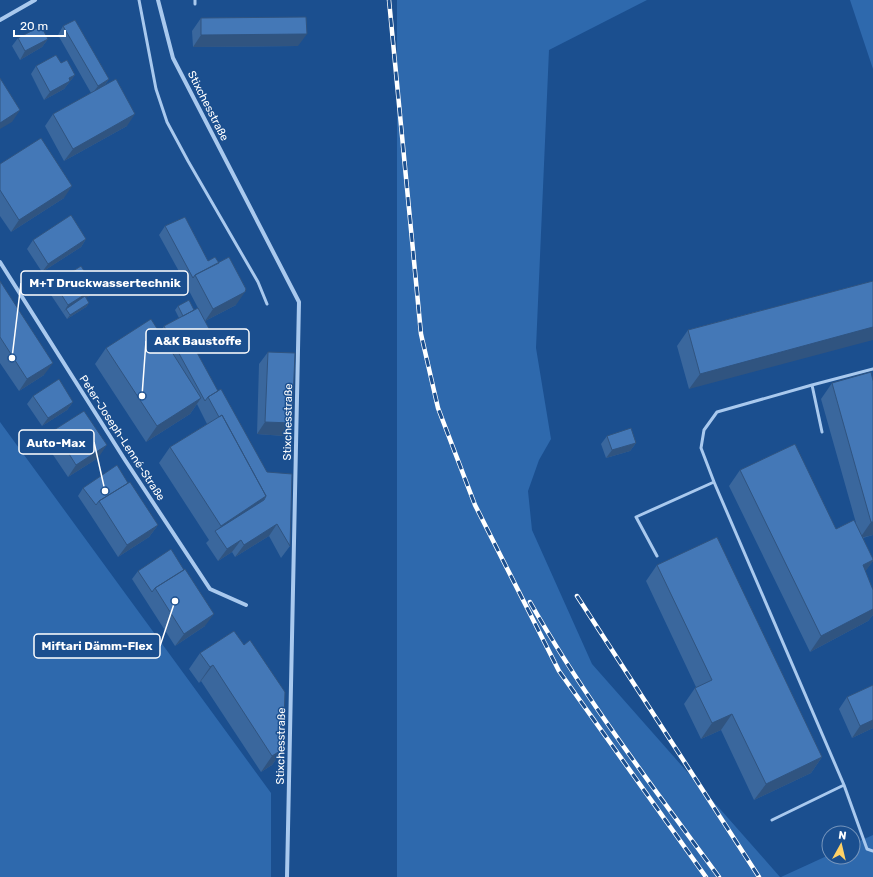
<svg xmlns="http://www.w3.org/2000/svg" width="873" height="877" viewBox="0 0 873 877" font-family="Rubik,sans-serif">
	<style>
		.green { fill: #2e69ad }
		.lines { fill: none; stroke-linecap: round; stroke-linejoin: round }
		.service { stroke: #a9c9ee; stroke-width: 3 }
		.minor { stroke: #a9c9ee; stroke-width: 4 }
		.rail-casing { stroke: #fff; stroke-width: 4.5 }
		.rail { stroke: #1b4f8f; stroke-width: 3; stroke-dasharray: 9; stroke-linecap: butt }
		.wall { fill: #3a679d }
		.shaded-wall { fill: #305480 }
		.building { fill: #4478b7; stroke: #305480 }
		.labels { text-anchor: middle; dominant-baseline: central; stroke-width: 3; stroke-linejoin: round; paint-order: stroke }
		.street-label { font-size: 11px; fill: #fff; stroke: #1b4f8f }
		.leader { fill: none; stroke: #fff; stroke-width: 1.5 }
		.callout-dot { fill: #fff; stroke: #1b4f8f; stroke-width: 1.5 }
		.callout { fill: #1b4f8f; stroke: #fff; stroke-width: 1.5 }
		.callout-label { font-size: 12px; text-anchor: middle; font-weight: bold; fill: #fff }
	</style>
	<rect width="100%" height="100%" fill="#1b4f8f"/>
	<path class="green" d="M397,0h250l-98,50 -13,298 15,91 -12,21 -11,31 4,39 60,134 188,213h-383z
		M850,0h23v69z
		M0,422l271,371v84h-271z
		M873,835v42h-92l48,-22v2h24v-13z"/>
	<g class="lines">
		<path class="service" d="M139,0l17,89 11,33 21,39 70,121 9,22
			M195,0v4
			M812,385l61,-16
			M714,482l-13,-34 3,-18 13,-18 95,-27 10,47
			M657,556l-21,-39 78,-35 130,303 -72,35
			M844,785l23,64 6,2"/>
		<path class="minor" d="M158,0l15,58 126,244 -12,575
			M0,20l35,-20
			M0,262l125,198 85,129 36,16"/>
		<g class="rail-casing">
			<path id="rail" d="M389,0l32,334 17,74 37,97 84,166 147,206
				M577,596l182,281
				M530,602c55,97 123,185 189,275"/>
		</g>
		<use href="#rail" class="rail"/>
	</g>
	<path class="wall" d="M201,18l97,28 -105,1 -1,-16z
		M63,26l46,53 -5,7 23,40 -63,35 -19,-35 8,-12 38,-21 -33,-58z
		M18,38l30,1 -6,8 -22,13 -8,-14z
		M61,63l14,12 -11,14 -20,11 -13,-26 5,-8z
		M0,164l64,34 -53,34 -11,-16z
		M165,226l43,35 28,44 -31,16 3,26 -11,6 93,193 -9,12 -12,-22 -34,21 -3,-5 -14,9 -12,-18 3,-3 -50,-77 11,-16 37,-23 -10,-20 -7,10 -44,28 -51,-78 11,-16 54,-15 4,-7 15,-8 -4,-8 3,-4 16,4 4,-2 -11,-21 1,-2 -1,1 -28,-51z
		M86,239l-5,8 -39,25 -15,-23 6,-9z
		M0,281l44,94 -25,16 -19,-28z
		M873,281l-184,108 -12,-43 11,-16z
		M54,283l41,5 -6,8 -3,2 3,5 -3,4 -19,12 -18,-27z
		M268,352l16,84 -27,-2 2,-70z
		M873,381v154l-10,3 10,21v2l-8,10 8,19v25l-5,6 -58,31 -81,-166 11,-16 96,59 20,-6 -35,-124 11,-16z
		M33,396l40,6 -6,8 -25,16 -15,-22z
		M54,430l44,28 -30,19 -23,-34z
		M607,436l29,7 -6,8 -24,7 -5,-14z
		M128,483l30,42 -9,12 -31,20 -28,-43 -12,-18 5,-8z
		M657,565l165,192 -11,16 -57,27 -33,-70 -20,9 -17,-35 11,-16 1,-1 -50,-106z
		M138,571l67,55 -30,20 -43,-67z
		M234,631l49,118 -11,16 -11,7 -60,-91 -2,2 -10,-14 11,-16z
		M873,685v43l-21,10 -13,-29 8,-12z"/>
	<path class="shaded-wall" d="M307,34l-9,12 -105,1 8,-12z
		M48,39l-6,8 -22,13 5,-9z
		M75,75l-11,14 -20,11 6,-8 19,-14z
		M109,79l-6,8 -11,7 6,-8z
		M20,110l-8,12 -12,7v-6z
		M135,114l-8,12 -63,35 9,-12z
		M72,186l-8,12 -53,34 8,-12z
		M86,239l-5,8 -39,25 6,-8z
		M95,288l-6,8 -22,14 -1,-1 -3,4 5,-8z
		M245,292l-9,13 -31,16 8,-12z
		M89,303l-3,4 -19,12 3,-4z
		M873,327v13l-184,49 11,-15z
		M214,338l-6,9 -19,10 6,-8z
		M53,363l-9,12 -25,16 8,-12z
		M201,398l-11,16 -44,28 11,-16z
		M73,402l-6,8 -25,16 6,-8z
		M265,422l27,1 -8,13 -27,-2z
		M636,443l-6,8 -24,7 6,-8z
		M107,445l-9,13 -30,19 8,-12z
		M266,496l-11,16 -39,20 5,-6z
		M871,522h2v13l-13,3z
		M277,524l-8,12 -34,21 9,-12z
		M158,525l-9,12 -31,20 9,-12z
		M241,540l-9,12 -14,9 9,-12z
		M873,560v1l-11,15 1,-11z
		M873,609v6l-5,6 -58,31 11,-16z
		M214,614l-9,12 -30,20 9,-12z
		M213,665l-12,16 -2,2 11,-16z
		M732,714l-11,16 -20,9 11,-16z
		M873,720v8l-21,10 8,-12z
		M283,749l-11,16 -11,7 11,-16z
		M822,757l-11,16 -57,27 12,-16z"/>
	<path class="building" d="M306,17l1,17 -106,1v-17z
		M75,20l34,59 -11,7 -35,-60z
		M41,26l7,13 -23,12 -7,-13z
		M56,55l5,8 6,-3 8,15 -6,3 1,3 -20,11 -14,-26z
		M0,78l20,32 -20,13z
		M116,79l19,35 -62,35 -20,-35z
		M41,138l31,48 -53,34 -19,-30v-26z
		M71,215l15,24 -38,25 -15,-24z
		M185,217l23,44 7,-4 4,6 -24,12 -2,3 -28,-52z
		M229,257l17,32 -1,3 -32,17 -18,-34z
		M81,266l14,22 -27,17 -14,-22z
		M0,281l53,82 -26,16 -27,-42z
		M873,281v46l-173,47 -12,-44z
		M85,296l4,7 -19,12 -4,-6z
		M189,300l5,10 -11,6 -5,-10z
		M198,308l16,30 -19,11 23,42 -10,6 -3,4 -41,-75z
		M151,319l50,79 -44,28 -51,-78z
		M268,352l27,1 -3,70 -27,-1z
		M871,372l2,9v141h-2l-39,-139z
		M59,379l14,23 -25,16 -15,-22z
		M221,389l46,83 25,2 -2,72 -13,-22 -33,21 -3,-5 -14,9 -12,-18 49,-31 2,-4 -44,-81 -3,2 -11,-20z
		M84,411l23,34 -31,20 -22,-35z
		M222,415l44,81 -45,30 -51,-79z
		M631,428l5,15 -24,7 -5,-14z
		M795,444l41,85 18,-9 19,39v1l-10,5 10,25v19l-52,27 -81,-166z
		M117,465l11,18 -29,18 -3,4 -13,-17z
		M130,482l28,43 -31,20 -28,-44z
		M717,537l105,220 -56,27 -34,-70 -20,9 -17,-35 17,-8 -55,-115z
		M171,549l13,21 -29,18 -3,4 -14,-21z
		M185,569l29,45 -30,20 -29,-46z
		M234,631l10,14 6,-5 35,52 -2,57 -11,7 -59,-91 -3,2 -10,-14z
		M873,685v35l-13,6 -13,-29z"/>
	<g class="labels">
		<g class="street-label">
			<text transform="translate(208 106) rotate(63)">Stixchesstraße</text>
			<text transform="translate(288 422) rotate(-89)">Stixchesstraße</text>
			<text transform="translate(122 438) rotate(57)">Peter-Joseph-Lenné-Straße</text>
			<text transform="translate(281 746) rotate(-89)">Stixchesstraße</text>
		</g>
	</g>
	<path class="leader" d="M12 358L21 283M142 396L146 341M105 491L94 442M175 601L160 646"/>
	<g class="callout-dot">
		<circle cx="12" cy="358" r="4"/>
		<circle cx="142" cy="396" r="4"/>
		<circle cx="105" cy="491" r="4"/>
		<circle cx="175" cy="601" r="4"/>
	</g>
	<g class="callout">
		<rect x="21" y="271" width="167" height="24" rx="4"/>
		<rect x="146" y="329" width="103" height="24" rx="4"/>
		<rect x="19" y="430" width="75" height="24" rx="4"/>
		<rect x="34" y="634" width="126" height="24" rx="4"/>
	</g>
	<g class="callout-label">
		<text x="105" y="287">M+T Druckwassertechnik</text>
		<text x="198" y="345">A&amp;K Baustoffe</text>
		<text x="56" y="447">Auto-Max</text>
		<text x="97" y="650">Miftari Dämm-Flex</text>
	</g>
	<g transform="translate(841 845) rotate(8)"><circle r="19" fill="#1b4f8f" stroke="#7695bc"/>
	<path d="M0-3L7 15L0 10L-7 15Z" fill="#ffd166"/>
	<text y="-6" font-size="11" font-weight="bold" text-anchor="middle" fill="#ffffff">N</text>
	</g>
	<path d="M14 30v6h51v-6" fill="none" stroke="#ffffff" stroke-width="2"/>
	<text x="20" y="30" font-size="12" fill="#ffffff" stroke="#1b4f8f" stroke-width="3" paint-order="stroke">20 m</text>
</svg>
